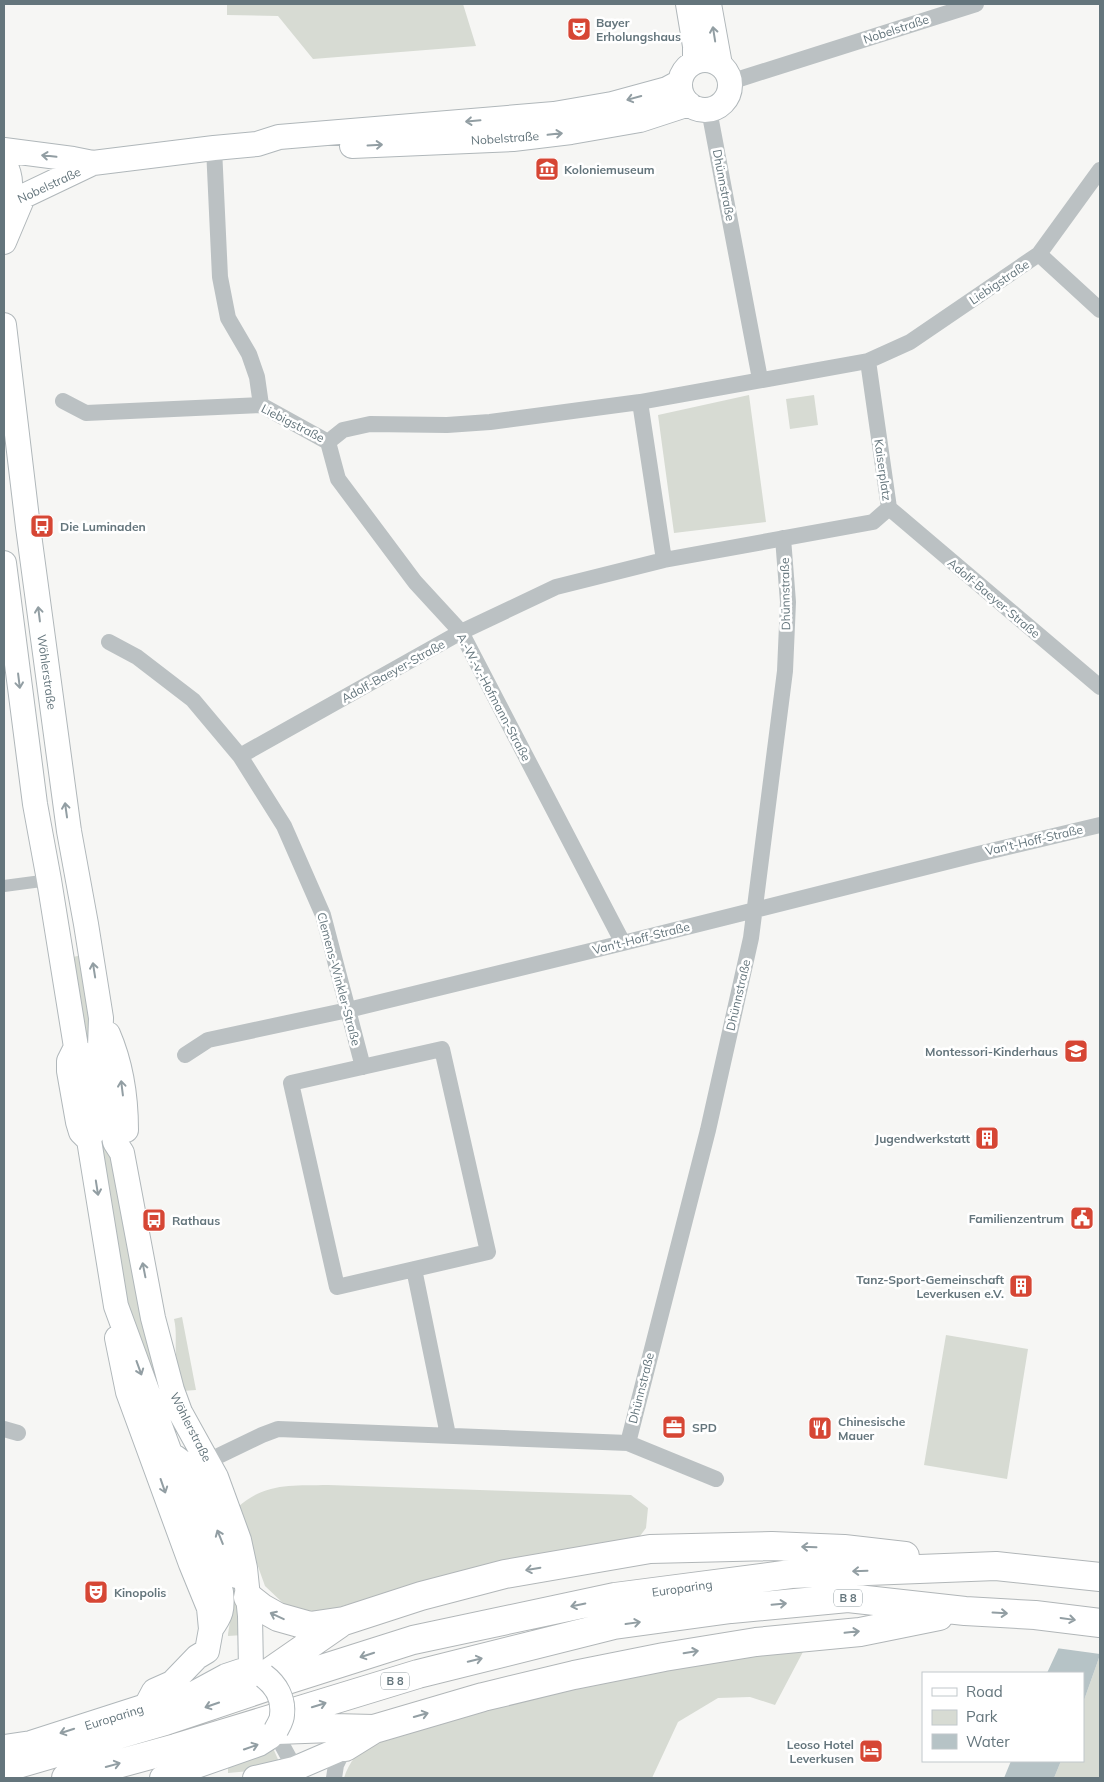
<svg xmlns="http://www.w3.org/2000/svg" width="1104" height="1782" viewBox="0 0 1104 1782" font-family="Mulish,sans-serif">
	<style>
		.green { fill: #d7dbd3 }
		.water { fill: #b6c3c6 }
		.pier { fill: #f6f6f4 }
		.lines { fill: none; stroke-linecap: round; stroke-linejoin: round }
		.secondary-casing { stroke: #b0b7ba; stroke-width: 26 }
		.trunk-casing { stroke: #b1b6b8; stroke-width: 30 }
		.pedestrian { stroke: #bbc1c3; stroke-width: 12 }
		.minor { stroke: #bbc1c3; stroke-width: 16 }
		.secondary { stroke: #fff; stroke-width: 24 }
		.trunk { stroke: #fff; stroke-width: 28 }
		.secondary-bridge-casing { stroke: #b0b7ba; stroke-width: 26; stroke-linecap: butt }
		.secondary-bridge { stroke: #fff; stroke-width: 24 }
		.oneway { stroke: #929ea3 }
		.labels { text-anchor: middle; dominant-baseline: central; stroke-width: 5; stroke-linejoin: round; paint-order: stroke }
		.shield { fill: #fff; stroke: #929ea3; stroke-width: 1 }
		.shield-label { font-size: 11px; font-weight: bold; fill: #64757c }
		.poi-label { font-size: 12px; font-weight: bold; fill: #64757c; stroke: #fff; text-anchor: start }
		.street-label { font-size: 12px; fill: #64757c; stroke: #fff }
	</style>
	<rect width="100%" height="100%" fill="#f6f6f4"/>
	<path class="green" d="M227,4h236l13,42 -163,13 -35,-43 -51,-1z
		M749,395l17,127 -92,11 -16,-118z
		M814,395l4,30 -28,4 -4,-30z
		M82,955l12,82 -9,1 -12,-81z
		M102,1103l67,299 -12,-2 -28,-91 -8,-39 -12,-74 -12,-92z
		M182,1317l14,73 -13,1c-3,-12 -6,-23 -7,-36 -1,-12 1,-24 -2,-36z
		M946,1335l82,14 -21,130 -83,-14z
		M328,1485l303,10 17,13 -2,20 -6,8 -197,41 -107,31 -27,4 -25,-8 -19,-18 -28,-78c28,-26 55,-22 91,-23z
		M205,1511l32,85 6,39 -15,1v-2l3,-19z
		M805,1648l-30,57 -25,-8 -32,1 -40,24 -26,56h-308c2,-7 6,-15 11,-21 10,-12 50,-24 65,-29l124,-32 96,-21z
		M1100,1655v123h-46l7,-17h22v-58z
		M273,1748l7,16 -30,7 -22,2v-11z"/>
	<path class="water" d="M1100,1559v96l-17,48v-30h-36z
		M1011,1761h50l-7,17h-50z"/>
	<path class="pier" d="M1100,1556v98l-44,-6 42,-90z"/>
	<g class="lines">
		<g class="secondary-casing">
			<path id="secondary" d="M688,4l7,42v16
				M709,4l11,61
				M680 85a25 25 0 1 1 50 0a25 25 0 1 1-50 0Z
				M352,146l161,-7 58,-7 69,-12 49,-16
				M4,150l69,9 20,4
				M4,162c8,15 8,30 0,44
				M5,205l88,-42 121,-15 43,-4 22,-7 275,-23 58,-10 55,-15 13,-7
				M4,242l19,-45
				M4,325l24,202 41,304 17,93 15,94 -1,29 5,45 10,50 7,11 31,165 19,72 8,22 36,65 23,63 6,28 5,48 1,54
				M4,563l31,241 14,76 27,167 8,12 4,18 5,45v9l-4,9 27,166 105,286c2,18 0,23 -10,37
				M108,1034c13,30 18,64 18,96
				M76,1047l-7,14v10l9,51 3,10 5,5
				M117,1338l11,54 63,172 18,44 2,21 -4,22 -10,6 -25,26 -18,8 -8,15
				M175,1457l16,12 8,12 31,82 7,13
				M4,1747l27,-4 115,-37 14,2 18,-6 48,-26 15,-5 10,-1 13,6
				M162,1778l97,-34 11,-7 6,-7
				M255,1778l39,-9 51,-22"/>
		</g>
		<g class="trunk-casing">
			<path id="trunk" d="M248,1597l14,11 16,9 32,9 34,-5 77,-25 84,-22 145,-25 122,-3 72,3 61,7
				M264,1676l75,-52
				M276,1730l57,-2 41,1
				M345,1747l29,-18 109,-32 91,-22 90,-18 92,-15 104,-10 79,-16
				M4,1768l161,-47 122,-41 126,-40 202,-43 176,-23 205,-8 104,11
				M66,1778l110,-30 242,-74 196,-49 117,-16 117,-11 117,13 70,4 65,8"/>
		</g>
		<path class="pedestrian" d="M4,886l45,-6"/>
		<path class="minor" d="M730,82l246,-78
			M709,110l51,269
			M214,148l6,129 8,41 21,36 8,23 4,28
			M1039,254l61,56
			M63,401l23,12 175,-8 67,37 15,-12 27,-6 77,1 43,-3 150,-20 228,-41 42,-19 129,-88 61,-84
			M640,402l24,158 209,-38 16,-14 -21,-147
			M328,442l10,37 77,103 46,50 162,311
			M889,508l211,179
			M109,642l28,15 56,43 47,56 44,70 39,89 40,152
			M240,756l221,-124 95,-45 108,-27
			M442,1049l46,203 -151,35 -46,-204z
			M185,1055l23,-15 140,-30 275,-67 351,-88 126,-30
			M414,1269l34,166
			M4,1429l14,4
			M628,1443l80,-313 43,-192 34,-267 3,-69 -5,-64
			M208,1461l54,-26 16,-6 350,14 88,36
			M276,1730l6,15 17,31
			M334,1778l2,-13 9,-18"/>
		<use href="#secondary" class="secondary"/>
		<use href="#trunk" class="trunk"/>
		<g class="secondary-bridge-casing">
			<path id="secondary-bridge" d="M264,1676c12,9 20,23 18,39 0,5 -4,11 -6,15"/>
		</g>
		<use href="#secondary-bridge" class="secondary-bridge"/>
	</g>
	<defs><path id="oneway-shaft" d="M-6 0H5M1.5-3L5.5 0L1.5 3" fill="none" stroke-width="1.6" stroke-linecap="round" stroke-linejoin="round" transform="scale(1.25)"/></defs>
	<g class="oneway">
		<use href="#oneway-shaft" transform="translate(714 34) rotate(-99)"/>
		<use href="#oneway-shaft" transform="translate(634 98) rotate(165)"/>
		<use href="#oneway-shaft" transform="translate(473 121) rotate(175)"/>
		<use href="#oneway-shaft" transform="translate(555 134) rotate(-6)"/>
		<use href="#oneway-shaft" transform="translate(375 145) rotate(-3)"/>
		<use href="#oneway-shaft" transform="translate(49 156) rotate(-174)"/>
		<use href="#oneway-shaft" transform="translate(39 614) rotate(-97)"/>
		<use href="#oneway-shaft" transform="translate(19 681) rotate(83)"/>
		<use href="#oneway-shaft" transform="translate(66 810) rotate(-98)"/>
		<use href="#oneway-shaft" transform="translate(94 970) rotate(-99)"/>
		<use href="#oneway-shaft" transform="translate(122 1088) rotate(-97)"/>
		<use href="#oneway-shaft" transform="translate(97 1188) rotate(81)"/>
		<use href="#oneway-shaft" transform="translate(144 1270) rotate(-101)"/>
		<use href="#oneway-shaft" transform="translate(139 1368) rotate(70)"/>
		<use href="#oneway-shaft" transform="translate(163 1486) rotate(71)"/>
		<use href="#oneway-shaft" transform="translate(220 1537) rotate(-112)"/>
		<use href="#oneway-shaft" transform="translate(809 1547) rotate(-178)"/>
		<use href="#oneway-shaft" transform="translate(533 1569) rotate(170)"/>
		<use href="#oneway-shaft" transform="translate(860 1571) rotate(178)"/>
		<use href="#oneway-shaft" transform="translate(779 1604) rotate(-5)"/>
		<use href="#oneway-shaft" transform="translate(578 1605) rotate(168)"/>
		<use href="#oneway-shaft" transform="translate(1000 1613) rotate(3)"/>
		<use href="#oneway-shaft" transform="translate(277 1616) rotate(-155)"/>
		<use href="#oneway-shaft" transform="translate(1068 1619) rotate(8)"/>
		<use href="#oneway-shaft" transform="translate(633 1623) rotate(-8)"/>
		<use href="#oneway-shaft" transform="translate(852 1632) rotate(-6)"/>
		<use href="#oneway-shaft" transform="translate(691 1652) rotate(-9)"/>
		<use href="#oneway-shaft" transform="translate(367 1655) rotate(162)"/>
		<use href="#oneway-shaft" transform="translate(475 1660) rotate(-14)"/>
		<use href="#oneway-shaft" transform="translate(212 1705) rotate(161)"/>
		<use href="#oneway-shaft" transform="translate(319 1705) rotate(-17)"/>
		<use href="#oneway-shaft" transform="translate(421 1715) rotate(-16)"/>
		<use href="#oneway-shaft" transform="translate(67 1731) rotate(162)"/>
		<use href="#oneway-shaft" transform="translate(251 1747) rotate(-19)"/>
		<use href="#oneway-shaft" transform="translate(113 1765) rotate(-15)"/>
	</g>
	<defs>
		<g id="theatre-square" transform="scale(1.25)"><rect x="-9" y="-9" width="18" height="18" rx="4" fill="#d64634" stroke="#fff"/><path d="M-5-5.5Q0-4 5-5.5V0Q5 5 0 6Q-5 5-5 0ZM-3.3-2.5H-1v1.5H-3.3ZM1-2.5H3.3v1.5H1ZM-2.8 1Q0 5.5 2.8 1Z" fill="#fff"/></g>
		<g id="museum-square" transform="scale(1.25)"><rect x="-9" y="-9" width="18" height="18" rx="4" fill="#d64634" stroke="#fff"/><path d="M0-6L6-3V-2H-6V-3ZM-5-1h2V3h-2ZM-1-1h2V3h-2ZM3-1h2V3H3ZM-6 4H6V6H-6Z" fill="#fff"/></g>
		<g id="bus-square" transform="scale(1.25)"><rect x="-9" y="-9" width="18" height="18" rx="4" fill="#d64634" stroke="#fff"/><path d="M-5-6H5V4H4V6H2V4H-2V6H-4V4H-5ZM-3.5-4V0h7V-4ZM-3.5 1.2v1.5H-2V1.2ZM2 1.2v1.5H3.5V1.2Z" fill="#fff"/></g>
		<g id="school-square" transform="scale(1.25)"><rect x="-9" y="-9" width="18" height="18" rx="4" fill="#d64634" stroke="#fff"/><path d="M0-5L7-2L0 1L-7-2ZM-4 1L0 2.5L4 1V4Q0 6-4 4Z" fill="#fff"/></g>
		<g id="building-square" transform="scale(1.25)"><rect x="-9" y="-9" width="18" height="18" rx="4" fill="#d64634" stroke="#fff"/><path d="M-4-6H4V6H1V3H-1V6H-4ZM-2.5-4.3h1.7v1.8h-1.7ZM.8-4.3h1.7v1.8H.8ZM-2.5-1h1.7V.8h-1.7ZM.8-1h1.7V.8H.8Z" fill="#fff"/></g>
		<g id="civic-square" transform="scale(1.25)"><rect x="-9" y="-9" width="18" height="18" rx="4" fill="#d64634" stroke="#fff"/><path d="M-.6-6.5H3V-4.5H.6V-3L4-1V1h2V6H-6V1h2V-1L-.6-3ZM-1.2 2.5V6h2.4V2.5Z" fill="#fff"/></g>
		<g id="office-square" transform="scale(1.25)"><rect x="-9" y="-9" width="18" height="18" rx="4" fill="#d64634" stroke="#fff"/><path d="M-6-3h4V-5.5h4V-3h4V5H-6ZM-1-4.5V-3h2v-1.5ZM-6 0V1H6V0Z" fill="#fff"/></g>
		<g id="restaurant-square" transform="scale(1.25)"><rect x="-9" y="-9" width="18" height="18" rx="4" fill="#d64634" stroke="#fff"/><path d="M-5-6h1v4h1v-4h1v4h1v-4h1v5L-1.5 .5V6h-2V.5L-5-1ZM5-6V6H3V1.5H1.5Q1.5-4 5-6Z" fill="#fff"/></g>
		<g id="hotel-square" transform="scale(1.25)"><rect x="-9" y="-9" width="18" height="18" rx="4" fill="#d64634" stroke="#fff"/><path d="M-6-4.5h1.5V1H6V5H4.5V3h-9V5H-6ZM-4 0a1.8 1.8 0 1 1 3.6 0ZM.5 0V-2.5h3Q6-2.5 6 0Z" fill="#fff"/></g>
	</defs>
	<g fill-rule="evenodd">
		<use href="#theatre-square" x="579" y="29"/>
		<use href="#museum-square" x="547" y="169"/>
		<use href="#bus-square" x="42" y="526"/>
		<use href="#school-square" x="1076" y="1051"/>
		<use href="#building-square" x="987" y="1138"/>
		<use href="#civic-square" x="1082" y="1218"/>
		<use href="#bus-square" x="154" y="1220"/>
		<use href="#building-square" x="1021" y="1286"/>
		<use href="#office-square" x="674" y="1427"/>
		<use href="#restaurant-square" x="820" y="1428"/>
		<use href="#theatre-square" x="96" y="1592"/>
		<use href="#hotel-square" x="871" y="1751"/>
	</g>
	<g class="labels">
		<g class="shield">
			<rect x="834" y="1589.5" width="28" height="17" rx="4"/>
			<rect x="381" y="1672.5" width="28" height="17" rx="4"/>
		</g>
		<g class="shield-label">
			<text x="848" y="1598">B 8</text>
			<text x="395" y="1681">B 8</text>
		</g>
		<g class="poi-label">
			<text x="596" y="22">Bayer<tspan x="596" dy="14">Erholungshaus</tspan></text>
			<text x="564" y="169">Koloniemuseum</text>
			<text x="60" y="526">Die Luminaden</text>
			<text x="1058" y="1051" text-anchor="end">Montessori-Kinderhaus</text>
			<text x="970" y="1138" text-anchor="end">Jugendwerkstatt</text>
			<text x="1064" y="1218" text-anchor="end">Familienzentrum</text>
			<text x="172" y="1220">Rathaus</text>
			<text x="1004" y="1279" text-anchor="end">Tanz-Sport-Gemeinschaft<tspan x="1004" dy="14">Leverkusen e.V.</tspan></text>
			<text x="838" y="1421">Chinesische<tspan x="838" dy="14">Mauer</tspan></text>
			<text x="692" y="1427">SPD</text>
			<text x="114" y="1592">Kinopolis</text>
			<text x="854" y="1744" text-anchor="end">Leoso Hotel<tspan x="854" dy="14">Leverkusen</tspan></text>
		</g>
		<g class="street-label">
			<text transform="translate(896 29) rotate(-18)">Nobelstraße</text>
			<text transform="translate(505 138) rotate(-4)">Nobelstraße</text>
			<text transform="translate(49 185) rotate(-25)">Nobelstraße</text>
			<text transform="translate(724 185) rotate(79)">Dhünnstraße</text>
			<text transform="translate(999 282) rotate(-34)">Liebigstraße</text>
			<text transform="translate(293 423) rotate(27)">Liebigstraße</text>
			<text transform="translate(883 470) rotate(82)">Kaiserplatz</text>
			<text transform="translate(785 594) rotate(-91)">Dhünnstraße</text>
			<text transform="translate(994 598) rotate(40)">Adolf-Baeyer-Straße</text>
			<text transform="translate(393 671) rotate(-29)">Adolf-Baeyer-Straße</text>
			<text transform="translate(47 672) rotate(82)">Wöhlerstraße</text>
			<text transform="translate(494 697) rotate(62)">A.-W.-v.-Hofmann-Straße</text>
			<text transform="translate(1034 840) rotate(-13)">Van't-Hoff-Straße</text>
			<text transform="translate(641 938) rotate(-14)">Van't-Hoff-Straße</text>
			<text transform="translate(339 979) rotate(75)">Clemens-Winkler-Straße</text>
			<text transform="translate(738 995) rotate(-77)">Dhünnstraße</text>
			<text transform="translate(641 1388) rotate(-76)">Dhünnstraße</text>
			<text transform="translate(191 1427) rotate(63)">Wöhlerstraße</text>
			<text transform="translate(682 1588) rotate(-8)">Europaring</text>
			<text transform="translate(114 1717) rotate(-17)">Europaring</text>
		</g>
	</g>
	<rect width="1104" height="1782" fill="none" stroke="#64757c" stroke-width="10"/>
	<rect x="922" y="1672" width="162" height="90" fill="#ffffff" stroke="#c1c8cb"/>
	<rect x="932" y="1688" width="25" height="8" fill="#ffffff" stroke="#c1c8cb"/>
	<text x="966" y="1697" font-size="15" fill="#64757c">Road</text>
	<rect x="932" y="1710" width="25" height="15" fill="#d7dbd3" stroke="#c1c8cb"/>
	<text x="966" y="1722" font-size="15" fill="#64757c">Park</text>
	<rect x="932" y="1734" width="25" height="15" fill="#b6c3c6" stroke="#c1c8cb"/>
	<text x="966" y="1747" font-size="15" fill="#64757c">Water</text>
</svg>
